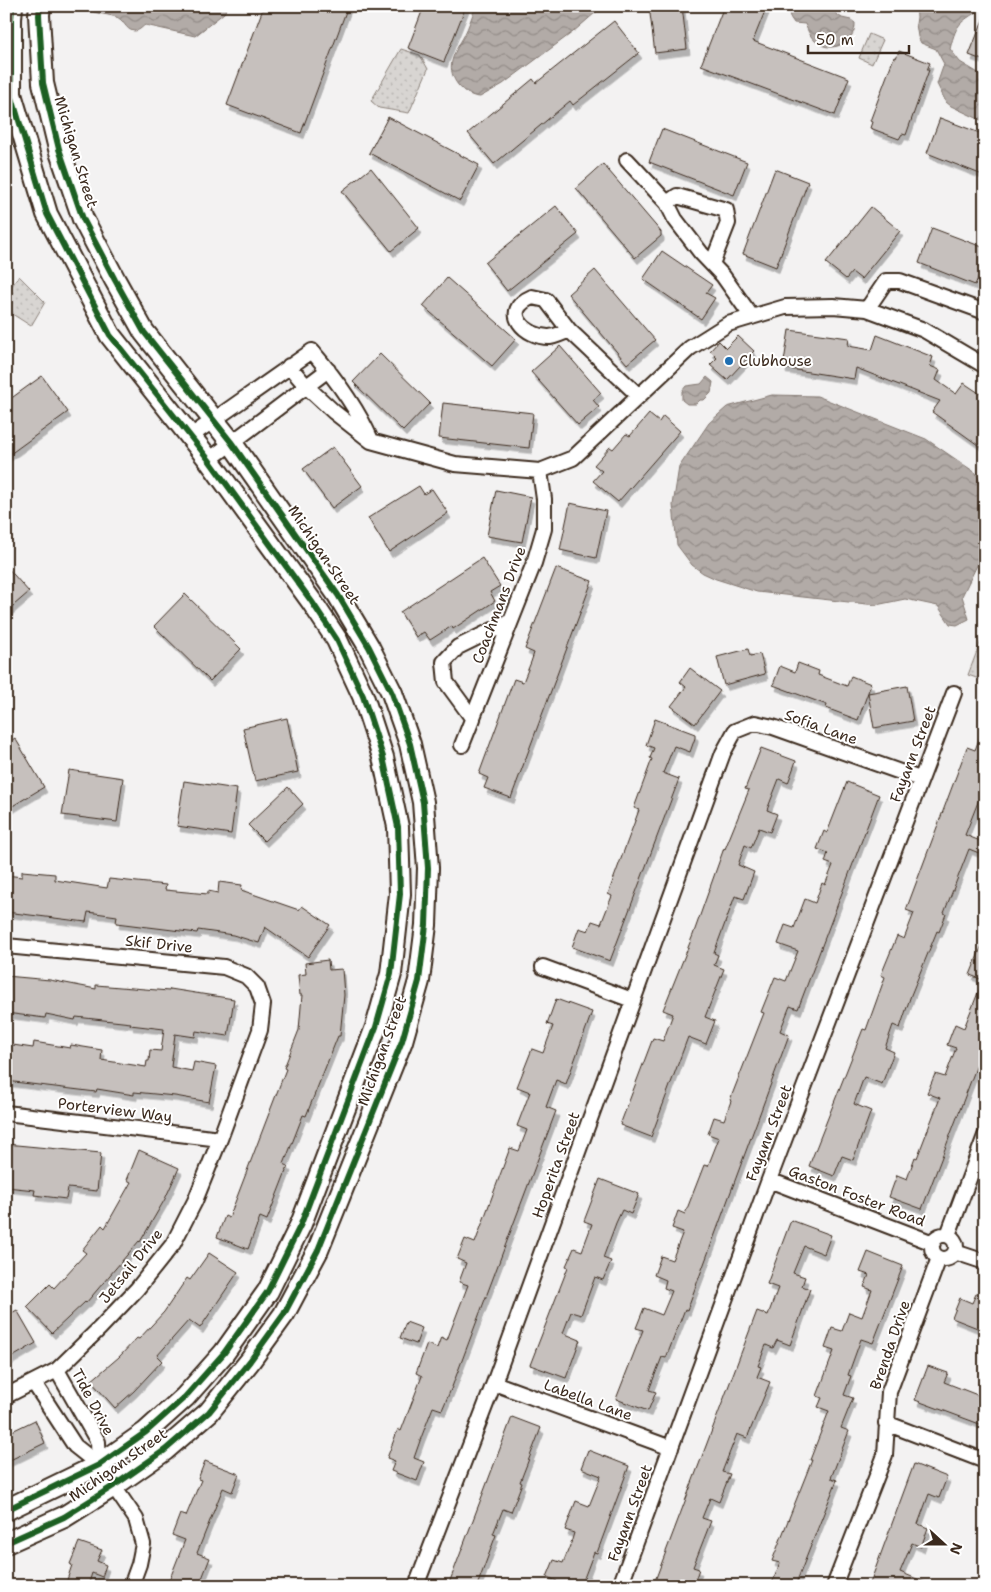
<svg xmlns="http://www.w3.org/2000/svg" width="991" height="1592" viewBox="0 0 991 1592" font-family="'Shantell Sans',sans-serif">
	<style>
		.park { fill: url(#park-dots); stroke: #8a8078 }
		.water { fill: url(#water-waves); stroke: #827770 }
		.building { fill: #c6c0bd; stroke: #3b2a1e; filter: url(#shadow) }
		.lines { fill: none; stroke-linecap: round; stroke-linejoin: round }
		.street-casing { stroke: #3b2a1e; stroke-width: 18 }
		.secondary-casing { stroke: #3b2a1e; stroke-width: 24 }
		.street { stroke: #fff; stroke-width: 14 }
		.secondary { stroke: #fff; stroke-width: 20 }
		.cycleway-casing { stroke: #fff; stroke-width: 9 }
		.cycleway { stroke: #1b5e20; stroke-width: 6 }
		.poi-dot { fill: #1f6fb2; stroke: #fff; stroke-width: 2 }
		.labels { text-anchor: middle; dominant-baseline: central; stroke-width: 4; stroke-linejoin: round; paint-order: stroke }
		.street-label { font-size: 15px; fill: #3b2a1e; stroke: #fff }
		.poi-label { font-size: 15px; fill: #3b2a1e; stroke: #fff; text-anchor: start }
	</style>
	<defs>
		<pattern id="park-dots" width="8" height="8" patternUnits="userSpaceOnUse" patternTransform="scale(1.25)"><rect width="8" height="8" fill="#d8d5d2"/><path d="M2 2h.1M6 6h.1" fill="none" stroke="#bab7b4" stroke-width="1.8" stroke-linecap="round"/></pattern>
		<pattern id="water-waves" width="16" height="10" patternUnits="userSpaceOnUse" patternTransform="scale(1.25)"><rect width="16" height="10" fill="#b2aba7"/><path d="M0 5q4-4 8 0t8 0" fill="none" stroke="#928b87"/></pattern>
		<filter id="shadow"><feDropShadow dx="3" dy="5.5" stdDeviation="0" flood-color="#0004"/></filter>
	</defs>
	<rect width="100%" height="100%" fill="#f3f2f2"/>
	<filter id="ink" filterUnits="userSpaceOnUse"><feTurbulence type="fractalNoise" baseFrequency=".02" numOctaves="2"/><feDisplacementMap in="SourceGraphic" scale="10" xChannelSelector="R" yChannelSelector="G"/><feConvolveMatrix kernelMatrix="1 2 1 2 8 2 1 2 1" color-interpolation-filters="sRGB"/></filter>
	<g filter="url(#ink)">
		<path class="park" d="M869,34l14,6 -11,24 -13,-6z
			M401,49l19,6 8,14 -19,44 -30,-5 -8,-7z
			M19,276l26,26 -14,24 -25,-16v-16z
			M982,638l3,1v42l-17,-6z"/>
		<path class="water" d="M82,6h146l-4,7 -29,23 -50,-11c-4,3 -6,6 -11,6 -9,-1 -10,-12 -18,-14 -12,-4 -25,-3 -34,-11z
			M476,6h127l-30,26 -70,52 -23,13c-17,-1 -32,-19 -28,-36 2,-9 8,-18 12,-25 5,-10 8,-20 12,-30z
			M788,6h43l5,8 6,4 9,2 4,3c1,18 -22,31 -37,20 -7,-4 -10,-12 -13,-19l-11,-1 -4,-6z
			M916,6h69c-24,17 -28,14 -35,43l10,13 25,15v45l-34,-16 -5,-4 -9,-18 7,-20 -8,-15 -15,-6 -3,-6 -2,-13 1,-7z
			M707,377l6,5 -2,11 -7,7h-4l-4,4h-9l-5,-4v-9l4,-5 15,-2z
			M772,395l45,1 109,43 50,34 9,19v57l-23,47 7,23 -12,6 -7,-1 -12,-18 -33,-7 -29,6 -119,-13 -41,-13 -13,-6 -11,-8 -15,-20 -4,-40 6,-38 30,-44 18,-16z"/>
		<path class="building" d="M264,6h84l-47,127 -74,-28z
			M424,6h42l-22,56 -36,-14z
			M649,6h33l5,43 -32,4z
			M724,6h43l-14,35 96,37 -14,37 -134,-50z
			M984,17h1v44l-16,-6z
			M614,21l25,32 -66,52 -3,-4 -76,63 -26,-31 65,-54 3,4z
			M899,51l31,12 -3,7h2l-23,65 -4,-1 -3,5 -29,-11 2,-6 -2,-1 24,-64 2,1z
			M388,117l91,48 -19,36 -91,-48z
			M940,118l45,17v41l-58,-23z
			M662,129l85,33 -13,33 -85,-33z
			M603,164l58,68v4l-26,22 -59,-70z
			M371,168l48,60 -28,23 -49,-60z
			M775,169l33,13 -32,85 -33,-13z
			M556,206l22,28 -71,57 -22,-28z
			M871,207l29,24 -39,48 -9,-7 -6,7 -20,-16z
			M932,228l53,20v30l-6,-2 -4,9 -56,-22z
			M662,251l50,34 -6,8 9,5 -14,21 -58,-40z
			M595,270l60,70 -28,24 -59,-70z
			M447,278l69,61 -24,27 -69,-60z
			M789,330l60,8 -1,8 24,4 5,-15 56,22 -3,9 10,4 -4,10 20,14 8,-11 21,14v53l-53,-38 8,-11 -84,-33 -2,11 -71,-11z
			M738,336l16,15 -27,29 -17,-15 7,-7 -7,-7 9,-10 7,7z
			M560,346l41,47 -8,7 6,7 -21,18 -47,-53z
			M380,354l50,49 -27,28 -50,-49z
			M42,376l26,36 -62,45v-55z
			M443,403l90,10 -4,35 -90,-10z
			M649,414l10,8 4,-6 17,15 -62,71 -25,-21 9,-10 -8,-6 16,-18 3,2 13,-15 4,2z
			M333,447l29,39 -30,22 -29,-39z
			M419,486l5,8 8,-5 16,24 -59,39 -21,-34z
			M496,490l35,7 -9,45 -35,-6z
			M570,503l36,8 -10,47 -36,-8z
			M482,558l18,28 -10,6 5,9 -42,28 -1,-3 -22,14 -6,-8 -8,5 -16,-25z
			M6,566l23,26 -23,20z
			M556,568l36,13 -81,217 -27,-10 4,-10 -9,-4 35,-95 9,3 8,-20 3,-9 -9,-4z
			M185,594l56,55 -31,32 -56,-55z
			M748,649l2,7 10,-2 5,20 -41,11 -7,-28z
			M798,663l21,8 -1,4 29,11 4,-10 20,8 -13,36 -32,-12 1,-3 -54,-20 7,-19 15,6z
			M690,668l30,23 -25,33 -24,-18 15,-19 -6,-5z
			M907,686l6,35 -39,7 -6,-35z
			M287,718l11,54 -43,9 -12,-53z
			M655,719l40,15v4l-5,14 -16,-6 -11,27 16,6 -69,182 -38,-14 7,-19 9,3 4,-10 9,3 11,-28 -4,-2 31,-84 -5,-2 18,-49 -2,-1 4,-10 -8,-3z
			M984,726l1,63 -4,9 -1,-1 -15,38 18,7 -4,11 -10,-4 -25,64 2,1 -7,18 -2,-1 -26,64 -11,33 -7,-3 -8,23 9,4 -12,32 -18,-7 -10,27 17,7 -18,49 -11,-4 -8,20 -25,-10 54,-137 3,1 19,-53 -4,-2 16,-39 7,3 10,-26 -8,-3 61,-163 8,3z
			M15,738l29,49 -38,23v-66z
			M761,748l35,13 -8,22 -9,-4 -12,31 10,4 -7,18 -11,-4 -8,20 -6,-3 -7,20 16,7 -10,27 -9,-3 -21,57 4,2 -4,10 10,4 -19,48 10,4 -9,23 -18,-7 -37,100 -31,-12 33,-87 10,3 10,-27 -10,-4 30,-75 31,-87 1,1 24,-59 -4,-1z
			M69,770l54,8 -6,44 -55,-7z
			M184,781l53,8 -6,45 -54,-8z
			M847,782l32,13 -81,214 -8,-3 -10,25 9,4 -102,275 -2,-1 -19,49 -4,-1 -13,33 7,2 -8,19 -32,-12 27,-69 -7,-2 8,-20 18,7 10,-24 -8,-3 2,-8 -12,-5 7,-19 11,4 11,-28 -11,-4 6,-17 7,3 19,-49 4,1 11,-28 -11,-4 6,-17 10,3 7,-19 -1,-1 34,-87 -3,-1 14,-35 11,4 12,-30 -20,-7 7,-19 9,3 11,-29 10,4 7,-20 3,2 8,-20 -8,-3 3,-9 -11,-4 7,-18 3,2z
			M288,787l15,17 -39,37 -16,-16z
			M22,871l33,3v6l52,8 2,-9 57,6 -1,5 43,4v-3l10,2 1,-11 23,3 -1,5 58,20 3,-4 28,19 -22,32 -43,-30 -6,16 -26,-8 -35,-5 -1,3 -81,-10 1,-7 -29,-4 -2,10 -80,-10v-37l16,2z
			M984,940l1,104 -63,165 -33,-12 8,-22 10,4 8,-22 2,1 23,-60 -13,-5 8,-19 10,3 11,-29 -9,-3 8,-21 9,4 19,-48 -13,-5z
			M328,960l1,10 13,-1 2,26 -4,41h-2l-32,80 -3,-1 -19,49 4,2 -21,54 -7,-3 -12,32 -31,-12 8,-21 4,2 57,-149 -2,-1 15,-38 3,-35h-2l-2,-20 8,-1 -1,-11z
			M6,976l44,4 46,9v-4l73,6 1,-2 64,10 -6,37 -32,-5 -1,6 -20,-3 -4,33 21,4 2,-9 22,4 -7,36 -34,-6 -41,-4v3l-37,-6 -1,3 -90,-11v-37l27,4 1,-6 36,6 1,-3 31,5 -1,10 45,7 1,-6h2l1,-11 11,1 3,-22 -34,-4 1,-2 -55,-6 -1,3 -29,-6 -1,4 -39,-5z
			M556,999l36,13 -26,72 -10,-4 -10,27 10,4 -104,276 -10,23 -9,-3 -12,31 -7,20 10,4 -7,19 -26,-10 4,-10 -8,-3 11,-29 3,2 21,-55 -6,-3 11,-29 10,4 4,-11 6,3 21,-55 -9,-3 7,-19 -9,-4 8,-20 10,4 35,-95 9,3 8,-21 -10,-4 13,-34 -13,-5 15,-38 11,4 10,-27 -6,-2z
			M6,1144l95,9 -4,38 -29,-3 -2,11 -32,-4 1,-5 -29,-3z
			M139,1150l40,18 -14,31 -25,43 -1,-1 -53,62 -1,-1 -33,31 -25,-26 23,-23 4,4 32,-35 -4,-3 20,-25 3,3 26,-46 -4,-2z
			M600,1179l39,15 -8,20 -9,-4 -6,13 -13,35 8,3 -8,19 -8,-3 -14,38 -10,-3 -8,21 17,7 -14,38 -36,-13 38,-98 -2,-1 8,-18 8,3 10,-27 -8,-3z
			M791,1220l40,15 -7,19 -20,-8 -11,27 12,4 -3,9 8,3 -13,37 -7,19 -13,-5 -4,8 -7,-3 -8,21 3,1 -4,10 13,5 -23,56 -10,-4 -15,38 8,2 -11,28 -9,-4 -8,20 9,3 -18,46 6,2 -6,17h-40l104,-275 11,4 10,-27 -11,-4z
			M868,1252l35,14 -30,77 -12,-4 -13,36 3,1 -7,19 9,3 -12,30 8,3 -18,47 6,2 -42,106h-24l9,-23 -8,-2 40,-101h-2l19,-49 -11,-4 4,-9 -5,-2 17,-45 -9,-3 7,-20 10,3 7,-19 13,5 10,-27 -8,-3 5,-12 -9,-3z
			M209,1253l29,19 -38,56 -11,-8 -32,36 5,5 -28,30 -19,17 -24,-27 28,-24 18,-19 2,1 25,-27 23,-34 3,2z
			M976,1294l9,3v34l-33,-13 8,-20 12,5z
			M17,1310l19,33 -30,18v-45z
			M406,1322l16,6 -6,16 -16,-6z
			M928,1366l20,7 -4,9 41,16v28l-70,-26z
			M512,1417l29,11 -21,54 2,1 -11,29 -8,-3 -10,25 3,1 -19,51h-29z
			M35,1420l10,23 -39,19v-28z
			M588,1450l41,16 -32,87 -3,-1 -13,34h-26l2,-5 -10,-4 7,-17 9,3 8,-20 3,-10 -9,-3 11,-29 13,5 12,-30 -20,-8z
			M205,1461l34,13 -7,18 -9,-4 -26,65 13,5 -11,28h-32l18,-46 -13,-5 8,-21 6,2 15,-36 -3,-1z
			M914,1464l33,13 -8,21 -10,-4 -11,30 10,4 -7,19 -9,-4 -12,29 34,14h-65z
			M79,1542l23,8 -5,11 9,4 -4,12 -10,-4 -4,13h-23l7,-21 -2,-1z"/>
		<g class="lines">
			<g class="street-casing">
				<path id="street" d="M627,160l40,43
					M712,264l16,-41 -2,-13 -49,-14 -10,7 8,16 26,34 22,23 29,41
					M867,309l19,-28h14l85,31
					M569,330c-6,3 -12,6 -19,7 -24,1 -51,-26 -18,-40l14,3 23,30 70,66
					M289,366l18,21 27,25 37,29 84,23 85,7 33,-13 117,-110 38,-24 57,-17 48,-1 34,3 57,21 61,36
					M191,436l121,-85c23,27 45,56 59,89
					M209,460l119,-90
					M473,719l-27,-37 -2,-20 14,-15 53,-26
					M462,745l72,-182 10,-34v-30l-4,-28
					M6,946l218,21 22,9 11,11 6,17 -3,26 -40,109 -25,62 -22,43 -36,45 -37,39 -43,42 -51,26
					M543,967l89,33
					M6,1113l214,26
					M769,1180l164,63
					M948,1235l37,-99
					M932 1247a12 12 0 1 1 24 0a12 12 0 1 1-24 0Z
					M955,1252l30,10
					M57,1370l41,72 1,23
					M34,1383l41,63 24,19 37,54 7,25 -4,20 -8,22
					M494,1383l177,65
					M886,1423l99,38
					M416,1586l78,-203 229,-630 12,-22 20,-8 18,4 147,52
					M620,1586l149,-406 185,-487
					M834,1586l51,-131 4,-63 50,-134"/>
			</g>
			<g class="secondary-casing">
				<path id="secondary" d="M6,1510l93,-45 47,-33 39,-35 39,-44 44,-62 33,-67 75,-197 15,-53 9,-80 -2,-67 -15,-70 -20,-61 -26,-56 -25,-38 -103,-142 -99,-125 -63,-121 -36,-120v-75l1,-13
					M6,1543l58,-26 51,-32 50,-35 44,-38 41,-51 34,-47 34,-64 84,-209 17,-60 7,-56 2,-57 -5,-66 -13,-58 -18,-51 -23,-46 -31,-52 -107,-153 -87,-110 -29,-52 -32,-61 -24,-70 -16,-66 -4,-68 1,-9"/>
			</g>
			<use href="#street" class="street"/>
			<use href="#secondary" class="secondary"/>
			<g class="cycleway-casing">
				<path id="cycleway" d="M6,1510l93,-45 47,-33 39,-35 39,-44 44,-62 33,-67 75,-197 15,-53 9,-80 -2,-67 -15,-70 -20,-61 -26,-56 -25,-38 -103,-142 -99,-125 -63,-121 -36,-120v-75l1,-13
					M6,1543l58,-26 51,-32 50,-35 44,-38 41,-51 34,-47 34,-64 84,-209 17,-60 7,-56 2,-57 -5,-66 -13,-58 -18,-51 -23,-46 -31,-52 -107,-153 -87,-110 -29,-52 -32,-61 -24,-70 -16,-66 -4,-68 1,-9"/>
			</g>
			<use href="#cycleway" class="cycleway"/>
		</g>
	</g>
	<circle class="poi-dot" cx="729" cy="361" r="5"/>
	<g class="labels">
		<g class="street-label">
			<text transform="translate(76 152) rotate(73)">Michigan Street</text>
			<text transform="translate(324 555) rotate(56)">Michigan Street</text>
			<text transform="translate(499 605) rotate(-69)">Coachmans Drive</text>
			<text transform="translate(821 727) rotate(20)">Sofia Lane</text>
			<text transform="translate(913 754) rotate(-69)">Fayann Street</text>
			<text transform="translate(159 944) rotate(6)">Skif Drive</text>
			<text transform="translate(382 1051) rotate(-70)">Michigan Street</text>
			<text transform="translate(115 1110) rotate(7)">Porterview Way</text>
			<text transform="translate(769 1133) rotate(-69)">Fayann Street</text>
			<text transform="translate(556 1165) rotate(-70)">Hoperita Street</text>
			<text transform="translate(857 1196) rotate(21)">Gaston Foster Road</text>
			<text transform="translate(131 1266) rotate(-51)">Jetsail Drive</text>
			<text transform="translate(890 1345) rotate(-71)">Brenda Drive</text>
			<text transform="translate(588 1400) rotate(20)">Labella Lane</text>
			<text transform="translate(93 1402) rotate(62)">Tide Drive</text>
			<text transform="translate(118 1465) rotate(-35)">Michigan Street</text>
			<text transform="translate(630 1513) rotate(-70)">Fayann Street</text>
		</g>
		<g class="poi-label">
			<text x="739" y="361">Clubhouse</text>
		</g>
	</g>
	<rect width="991" height="1592" fill="none" stroke="#fff" stroke-width="25"/>
	<rect x="12" y="12" width="966" height="1567" fill="none" stroke="#3b2a1e" stroke-width="2" filter="url(#ink)"/>
	<g transform="translate(944 1544) rotate(111)" stroke="#ffffff" stroke-width="4" paint-order="stroke">
	<path d="M0-4L9 19L0 12L-9 19Z" fill="#3b2a1e"/>
	<text y="-8" font-size="14" font-weight="bold" text-anchor="middle" fill="#3b2a1e">N</text>
	</g>
	<path d="M808 45v8h101v-8" fill="none" stroke="#3b2a1e" stroke-width="2.5"/>
	<text x="816" y="45" font-size="15" fill="#3b2a1e" stroke="#ffffff" stroke-width="4" paint-order="stroke">50 m</text>
</svg>
